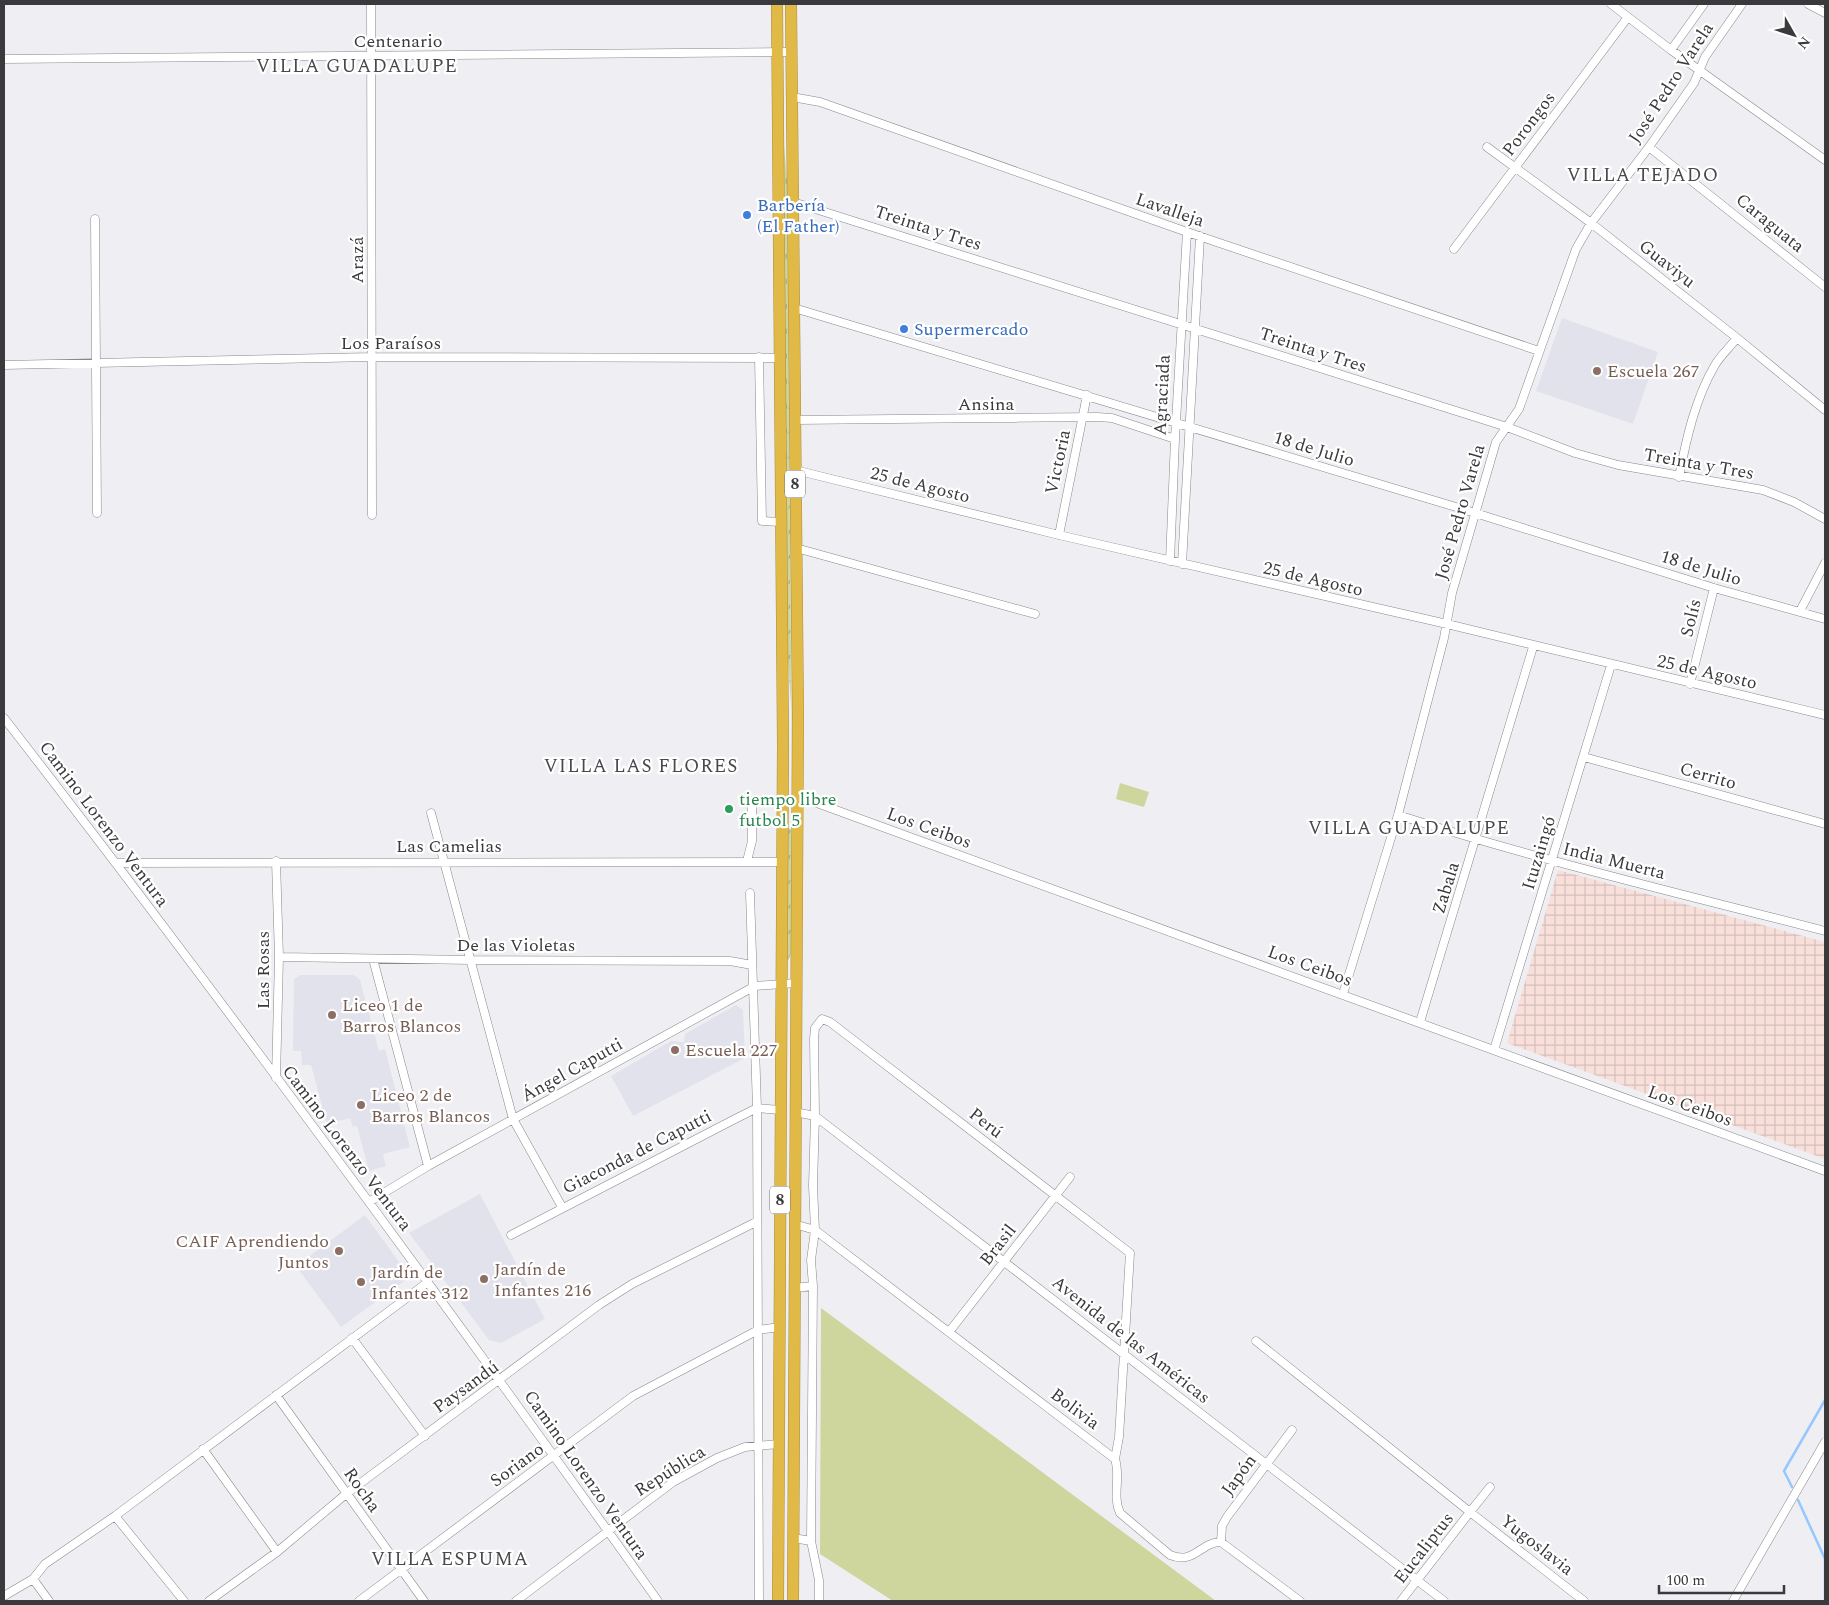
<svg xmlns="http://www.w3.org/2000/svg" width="1829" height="1605" viewBox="0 0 1829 1605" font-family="Spectral,serif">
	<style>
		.industrial { fill: url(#industrial-grid) }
		.built { fill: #e1e2ec }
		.grass { fill: url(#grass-tufts) }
		.pitch { fill: #ced59d }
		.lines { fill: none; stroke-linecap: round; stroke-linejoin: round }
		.stream { stroke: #96c8fd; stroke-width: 2.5 }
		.minor-casing { stroke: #88888b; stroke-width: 9 }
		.highway-casing { stroke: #a78d43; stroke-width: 12 }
		.minor { stroke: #fff; stroke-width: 8 }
		.highway { stroke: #e1b947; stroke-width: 11 }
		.shop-dot { fill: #3f7fe0; stroke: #fff; stroke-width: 2 }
		.education-dot { fill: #8d6e63; stroke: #fff; stroke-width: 2 }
		.leisure-dot { fill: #2e9e5b; stroke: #fff; stroke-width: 2 }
		.labels { text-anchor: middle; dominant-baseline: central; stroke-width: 4.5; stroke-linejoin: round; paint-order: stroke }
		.shield { fill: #fff; stroke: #757576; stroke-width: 1 }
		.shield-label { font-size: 16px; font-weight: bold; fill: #3a3a3c }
		.street-label { font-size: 18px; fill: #3a3a3c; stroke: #fff }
		.shop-label { font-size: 18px; fill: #366cbe; stroke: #fff; text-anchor: start }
		.education-label { font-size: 18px; fill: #785e54; stroke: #fff; text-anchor: start }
		.leisure-label { font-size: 18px; fill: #27864d; stroke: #fff; text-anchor: start }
		.neighbourhood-label { font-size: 19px; letter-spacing: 1px; fill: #49494c; stroke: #fff }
	</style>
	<defs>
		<pattern id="industrial-grid" width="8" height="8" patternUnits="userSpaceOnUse" patternTransform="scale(1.25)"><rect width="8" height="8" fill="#f9dfda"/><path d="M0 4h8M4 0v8" fill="none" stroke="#d6c0bc"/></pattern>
		<pattern id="grass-tufts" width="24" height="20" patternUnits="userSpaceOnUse" patternTransform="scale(1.25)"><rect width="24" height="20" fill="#ced59d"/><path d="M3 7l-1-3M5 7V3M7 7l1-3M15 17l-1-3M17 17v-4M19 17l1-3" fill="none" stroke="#a8ae81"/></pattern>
	</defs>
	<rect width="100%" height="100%" fill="#efeff3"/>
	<path class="industrial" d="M1558,870l267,72v217l-318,-116z"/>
	<path class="built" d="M1562,318l96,34 -25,72 -97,-33z
		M300,975h54l6,5 19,71 6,-2 25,98 -27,7 3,12 -17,5 -12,-45 -4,1 -3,-9 -23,6 -16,-59h-9l-1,-14h-8l1,-72z
		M736,1005l7,5 2,48 -112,58 -22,-40 60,-35 13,1 1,-8z
		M480,1194l65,125 -44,24 -12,-3 -80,-107z
		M365,1215l45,62 -69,50 -45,-61z"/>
	<path class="grass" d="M783,68l1,78 3,33 5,591 -1,-66 -4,-61z
		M789,828l2,2v123l-3,8 -2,-7 1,-124z"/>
	<path class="pitch" d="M1120,783l29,9 -5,15 -28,-8z
		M821,1308l395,293h-323l-73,-47z"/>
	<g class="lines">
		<path class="stream" d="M1792,1487l-8,-16 41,-71
			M1798,1500l27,59v42"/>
		<g class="minor-casing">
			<path id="minor" d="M371,4l1,511
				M1611,4l60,46 154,110
				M1808,4l17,9
				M1671,50l33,-46
				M4,59l788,-7
				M792,97l28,5 367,130 352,119
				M1487,147l104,76 146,115 88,72
				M1649,147l176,140
				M793,202l714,225 68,26 43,12 145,25 31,12 31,17
				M95,219l2,294
				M1454,249l174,-232
				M794,308l662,199 258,81 111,31
				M759,357l3,164 19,1
				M4,365l368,-8 406,1
				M795,420l302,-3 15,1 63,21
				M795,470l264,65 388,89 378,91
				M1679,477c7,-37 16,-78 36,-112 6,-10 15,-18 22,-27
				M1059,535l28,-140
				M796,548l239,66
				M1170,561l5,-122 12,-207
				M1182,564l18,-328
				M1800,611l25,-48
				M1690,684l24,-96
				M4,718c225,290 441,585 654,883
				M1584,757l241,67
				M782,799l32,3 1011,369
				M431,813l82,306 49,88
				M1398,815c140,45 284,79 427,116
				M747,861l5,-20v-34
				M116,863l665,-1
				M750,893l7,215 2,493
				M279,957l193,3 258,1 22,4
				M373,959l55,207
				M1343,994l55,-179 46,-177 8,-45 44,-151 23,-33 57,-160 15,-26 58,-76 45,-64 11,-26 37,-53
				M1420,1022l113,-375
				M1494,1050l117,-385
				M276,1078l3,-121 -3,-96
				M795,1112l20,4 629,485
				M369,1202l59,-36 327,-180 41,-3
				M794,1224l21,6 300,229c6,18 -3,37 5,54l50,42c25,10 30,-13 51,-13l79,59
				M511,1235l226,-117 20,-10 23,2
				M794,1288l19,-2 -2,-26 4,-30 -2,-44 2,-70 -1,-77 1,-11 7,-9 8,3 300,231 -11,184 -4,22
				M949,1332l121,-155
				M352,1338l73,98
				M1256,1341l214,171 20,-25
				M276,1395l148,206
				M203,1449l74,103
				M115,1516l69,85
				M793,1538l18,3 8,39v21
				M811,1541l2,-255
				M1221,1542l1,-16 5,-9 65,-87
				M33,1579l16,22
				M4,1596l29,-17 12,-15 70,-48 313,-234
				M209,1601l68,-49 69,-58 253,-189 33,-21 124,-62
				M359,1601l274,-205 125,-66 21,-3
				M516,1601l157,-119 44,-24 28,-11 34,-3
				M1401,1601l69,-89 114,89
				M1733,1601l92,-159"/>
		</g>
		<g class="highway-casing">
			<path id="highway" d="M777,4l6,741 -5,856
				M791,4l7,710 -5,887"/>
		</g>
		<use href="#minor" class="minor"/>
		<use href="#highway" class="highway"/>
	</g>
	<g class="shop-dot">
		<circle cx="747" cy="215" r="5"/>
		<circle cx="904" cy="329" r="5"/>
	</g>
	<g class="education-dot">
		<circle cx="1597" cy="371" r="5"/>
		<circle cx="332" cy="1015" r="5"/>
		<circle cx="675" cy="1050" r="5"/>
		<circle cx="361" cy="1105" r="5"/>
		<circle cx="339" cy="1251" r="5"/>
		<circle cx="484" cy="1279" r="5"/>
		<circle cx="361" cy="1282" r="5"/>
	</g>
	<circle class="leisure-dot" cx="729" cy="809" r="5"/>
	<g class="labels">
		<g class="shield">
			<rect x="785" y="470.5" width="20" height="27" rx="4"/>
			<rect x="770" y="1186.5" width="20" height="27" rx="4"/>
		</g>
		<g class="shield-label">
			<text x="795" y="484">8</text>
			<text x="780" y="1200">8</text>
		</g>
		<g class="street-label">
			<text x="398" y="41">Centenario</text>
			<text transform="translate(1671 83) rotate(-57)">José Pedro Varela</text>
			<text transform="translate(1529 124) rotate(-53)">Porongos</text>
			<text transform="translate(1170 210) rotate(19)">Lavalleja</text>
			<text transform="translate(1770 223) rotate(39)">Caraguata</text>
			<text transform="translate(928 228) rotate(18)">Treinta y Tres</text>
			<text transform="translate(357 260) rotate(-90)">Arazá</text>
			<text transform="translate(1667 264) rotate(38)">Guaviyu</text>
			<text x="391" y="343">Los Paraísos</text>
			<text transform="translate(1313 350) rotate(18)">Treinta y Tres</text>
			<text transform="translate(1162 395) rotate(-87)">Agraciada</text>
			<text x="986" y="404">Ansina</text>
			<text transform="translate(1314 449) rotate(17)">18 de Julio</text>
			<text transform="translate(1058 462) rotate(-78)">Victoria</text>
			<text transform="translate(1699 464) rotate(10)">Treinta y Tres</text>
			<text transform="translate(920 485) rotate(14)">25 de Agosto</text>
			<text transform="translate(1460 512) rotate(-74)">José Pedro Varela</text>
			<text transform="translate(1701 568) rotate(17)">18 de Julio</text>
			<text transform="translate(1313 579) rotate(13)">25 de Agosto</text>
			<text transform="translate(1691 618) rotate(-76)">Solís</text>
			<text transform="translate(1707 672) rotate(13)">25 de Agosto</text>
			<text transform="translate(1708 776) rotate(16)">Cerrito</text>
			<text transform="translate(104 824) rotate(53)">Camino Lorenzo Ventura</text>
			<text transform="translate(929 828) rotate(20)">Los Ceibos</text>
			<text x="449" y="846">Las Camelias</text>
			<text transform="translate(1539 853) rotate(-73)">Ituzaingó</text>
			<text transform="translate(1614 861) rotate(14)">India Muerta</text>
			<text transform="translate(1446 888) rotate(-73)">Zabala</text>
			<text x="516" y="945">De las Violetas</text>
			<text transform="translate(1310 966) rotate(20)">Los Ceibos</text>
			<text transform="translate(263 970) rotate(-90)">Las Rosas</text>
			<text transform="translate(572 1070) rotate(-29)">Ángel Caputti</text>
			<text transform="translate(1690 1106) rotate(20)">Los Ceibos</text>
			<text transform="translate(986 1123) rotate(38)">Perú</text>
			<text transform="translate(347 1148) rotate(53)">Camino Lorenzo Ventura</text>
			<text transform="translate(637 1152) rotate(-27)">Giaconda de Caputti</text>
			<text transform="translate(998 1245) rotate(-52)">Brasil</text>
			<text transform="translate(1131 1340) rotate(38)">Avenida de las Américas</text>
			<text transform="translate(466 1387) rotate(-36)">Paysandú</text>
			<text transform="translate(1075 1409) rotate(37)">Bolivia</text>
			<text transform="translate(517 1465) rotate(-36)">Soriano</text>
			<text transform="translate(670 1471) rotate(-32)">República</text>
			<text transform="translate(586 1475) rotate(55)">Camino Lorenzo Ventura</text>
			<text transform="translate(1239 1475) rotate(-54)">Japón</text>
			<text transform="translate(362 1490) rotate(55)">Rocha</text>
			<text transform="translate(1537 1545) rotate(38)">Yugoslavia</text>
			<text transform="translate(1424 1548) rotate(-52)">Eucaliptus</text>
		</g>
		<g class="shop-label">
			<text x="757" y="205">Barbería<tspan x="757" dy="21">(El Father)</tspan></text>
			<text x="914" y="329">Supermercado</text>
		</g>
		<g class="education-label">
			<text x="1607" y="371">Escuela 267</text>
			<text x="342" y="1005">Liceo 1 de<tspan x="342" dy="21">Barros Blancos</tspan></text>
			<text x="685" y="1050">Escuela 227</text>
			<text x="371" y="1095">Liceo 2 de<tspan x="371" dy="21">Barros Blancos</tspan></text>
			<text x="329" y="1241" text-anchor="end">CAIF Aprendiendo<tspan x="329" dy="21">Juntos</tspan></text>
			<text x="494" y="1269">Jardín de<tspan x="494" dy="21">Infantes 216</tspan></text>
			<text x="371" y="1272">Jardín de<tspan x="371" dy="21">Infantes 312</tspan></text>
		</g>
		<g class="leisure-label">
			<text x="739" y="799">tiempo libre<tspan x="739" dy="21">futbol 5</tspan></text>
		</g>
		<g class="neighbourhood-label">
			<text x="357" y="66">VILLA GUADALUPE</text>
			<text x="1643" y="175">VILLA TEJADO</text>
			<text x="641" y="766">VILLA LAS FLORES</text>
			<text x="1409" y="828">VILLA GUADALUPE</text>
			<text x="450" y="1559">VILLA ESPUMA</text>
		</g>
	</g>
	<rect width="1829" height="1605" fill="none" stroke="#3a3a3c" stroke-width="10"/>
	<g transform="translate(1794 35) rotate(129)" stroke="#ffffff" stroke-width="4" paint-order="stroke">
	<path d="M0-4L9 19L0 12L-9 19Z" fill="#3a3a3c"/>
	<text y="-8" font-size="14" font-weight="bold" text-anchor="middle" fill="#3a3a3c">N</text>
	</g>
	<path d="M1659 1585v8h125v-8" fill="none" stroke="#3a3a3c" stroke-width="2.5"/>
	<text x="1666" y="1585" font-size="15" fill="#3a3a3c" stroke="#ffffff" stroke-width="4" paint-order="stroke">100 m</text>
</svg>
